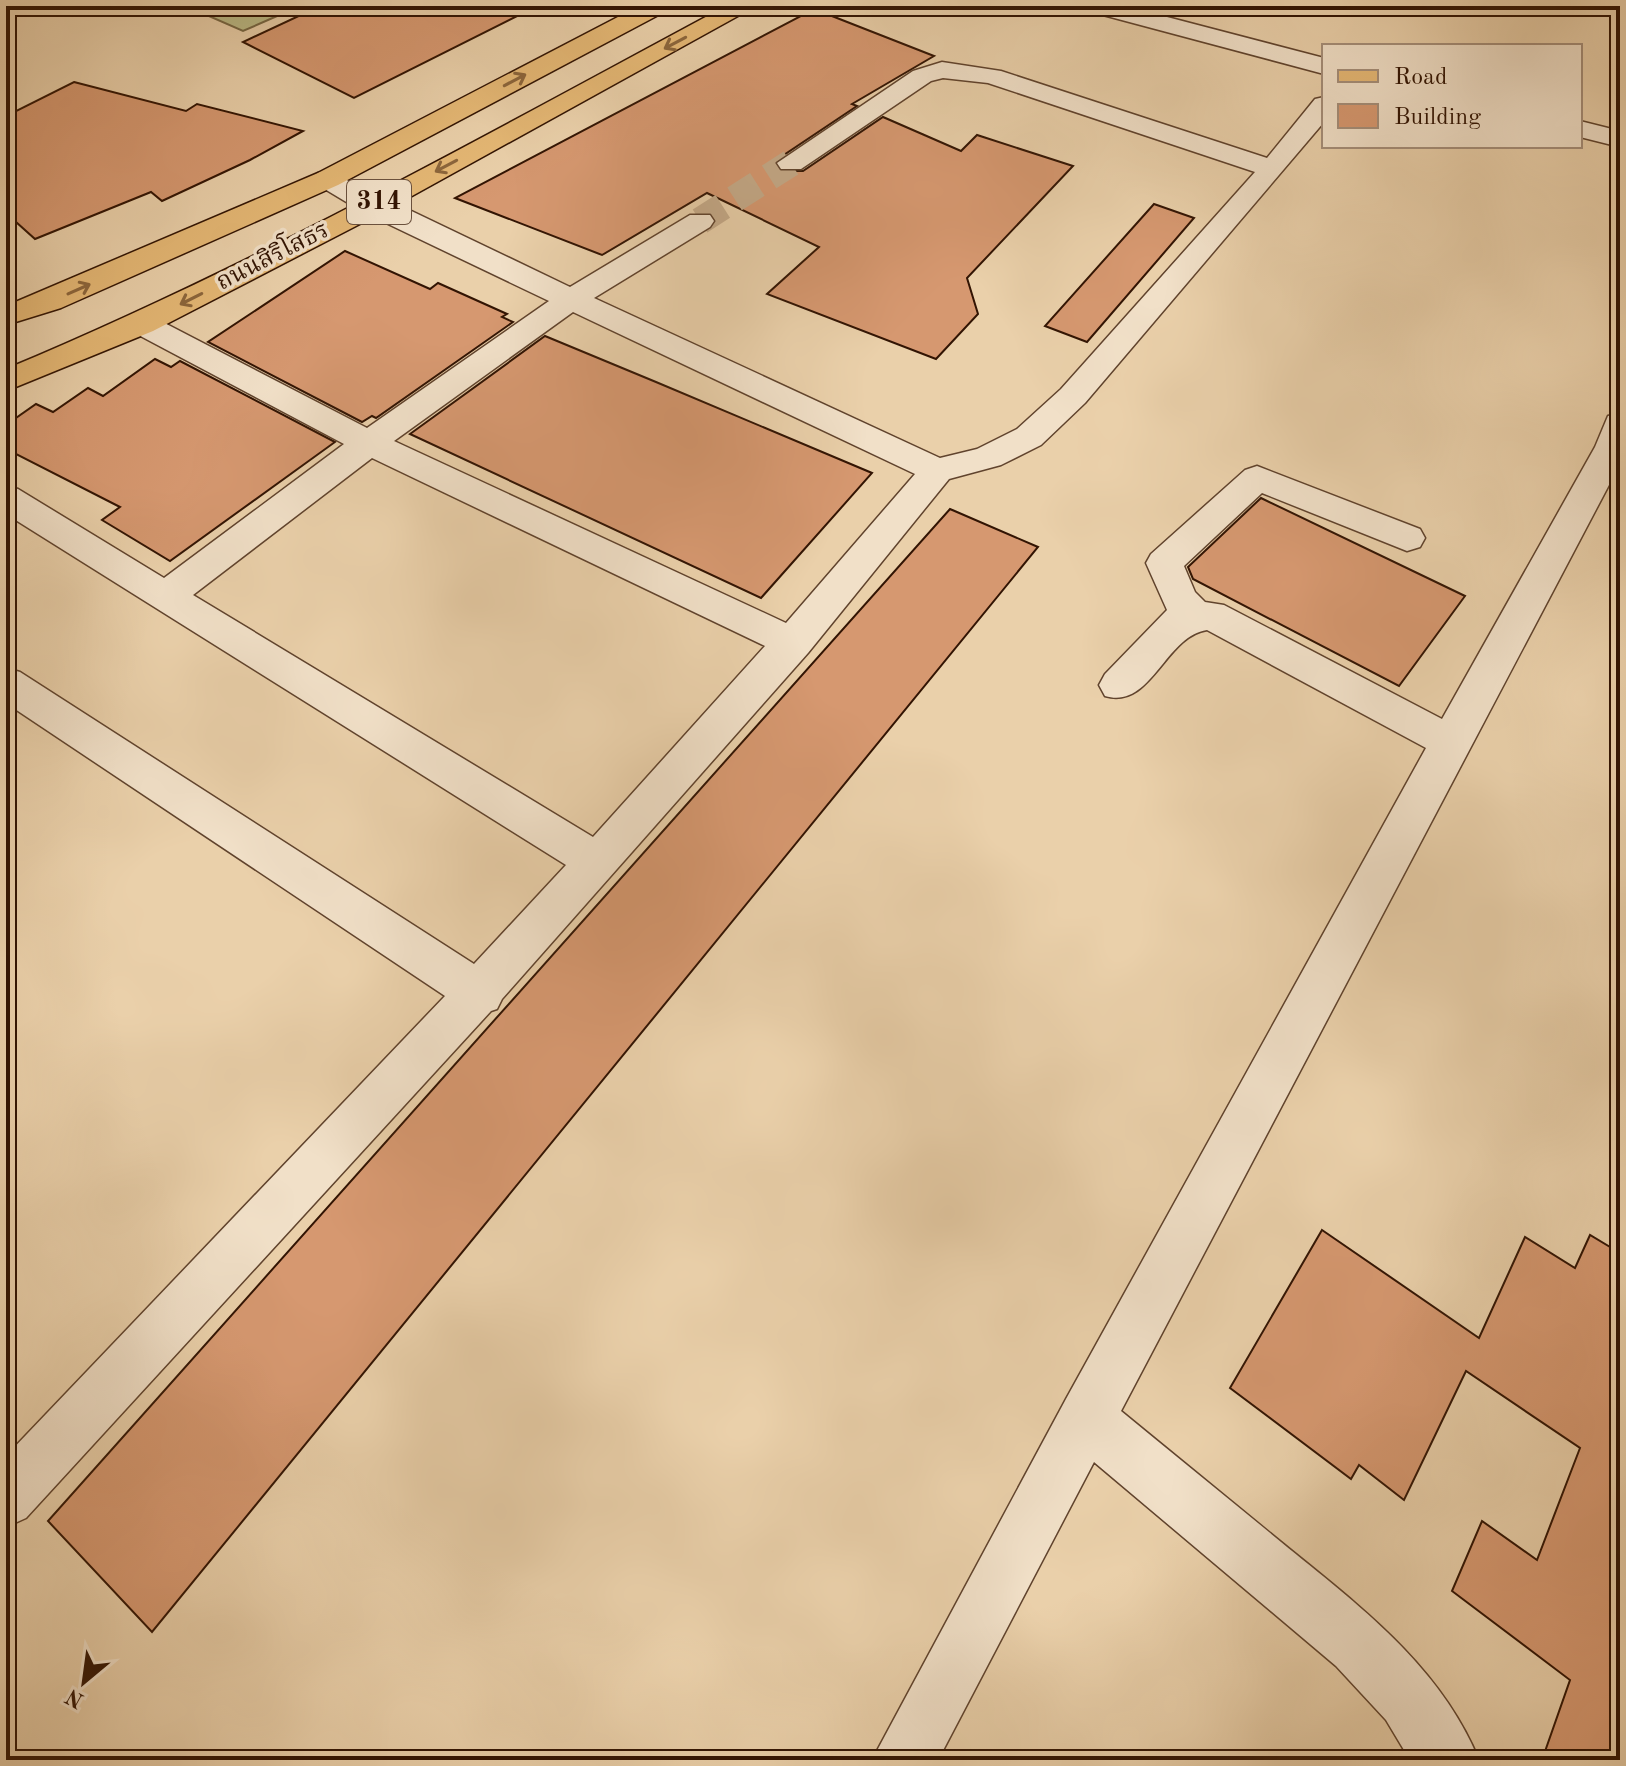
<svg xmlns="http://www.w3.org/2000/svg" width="1626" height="1766" viewBox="0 0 1626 1766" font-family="'Old Standard TT','Noto Serif Thai',serif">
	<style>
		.green { fill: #baba86; stroke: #766744; stroke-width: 2 }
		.building { fill: #d69870; stroke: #321403; stroke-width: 2 }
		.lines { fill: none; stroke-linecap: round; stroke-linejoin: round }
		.minor-tunnel { stroke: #c5aa89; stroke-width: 27; stroke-dasharray: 27 14; stroke-linecap: butt }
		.minor-casing { stroke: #60432d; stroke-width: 3 }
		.major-casing { stroke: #321403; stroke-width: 3 }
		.minor { fill: #f1e0c8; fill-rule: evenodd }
		.major { fill: #e5b875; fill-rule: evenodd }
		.oneway { stroke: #8c663c }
		.labels { text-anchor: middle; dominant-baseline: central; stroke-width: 7; stroke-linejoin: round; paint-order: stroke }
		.far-street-label { font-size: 24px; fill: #321403; stroke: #f1e0c8 }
		.shield { fill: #f1e0c8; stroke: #6b513e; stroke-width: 2 }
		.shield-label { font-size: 26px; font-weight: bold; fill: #321403 }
	</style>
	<rect width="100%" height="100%" fill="#ead0aa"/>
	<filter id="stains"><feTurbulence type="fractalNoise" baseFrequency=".0025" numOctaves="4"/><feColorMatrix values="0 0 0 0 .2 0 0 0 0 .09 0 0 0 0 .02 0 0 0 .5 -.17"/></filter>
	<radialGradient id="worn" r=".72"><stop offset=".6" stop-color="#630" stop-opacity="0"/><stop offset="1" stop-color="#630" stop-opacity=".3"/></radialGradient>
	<path class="green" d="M186,6h114l-57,25z"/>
	<path class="building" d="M320,6h217l-183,92 -111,-56z
		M814,9l120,47 -82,48 5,2 -82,55 3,10h25l80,-54 78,34 16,-16 96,31 -106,112 11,36 -42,45 -169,-65 52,-47 -112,-54 -105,62 -147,-57z
		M74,82l112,29 11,-7 106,27 -53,29 -88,41 -11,-9 -116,47 -29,-26v-97z
		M1154,204l40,14 -107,124 -42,-16z
		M345,251l85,38 8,-6 69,31 -5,3 11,5 -137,96 -4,-2 -10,6 -154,-80z
		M545,336l111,46 216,91 -111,125 -351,-164z
		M155,359l16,8 9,-6 155,81 -165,119 -68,-41 18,-13 -114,-58v-24l30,-21 17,8 35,-24 15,8z
		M1261,498l204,98 -66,90 -206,-107 -5,-12z
		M950,509l88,38 -886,1085 -104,-111z
		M1322,1230l157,108 46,-101 50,31 15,-33 30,18v507h-78l28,-80 -118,-89 30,-70 55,39 43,-112 -114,-77 -62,129 -45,-35 -8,14 -121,-91z"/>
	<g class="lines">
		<path class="minor-tunnel" d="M700,221l91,-58"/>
		<g class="minor-casing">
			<path id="minor" d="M1085,6h40l199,52v16l-236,-63z
				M942,62l59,9 266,87 48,-59 9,-2v25l-239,281 -44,42 -40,20 -52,14 -141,174 -306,346 -5,10 -6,2 -465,507 -20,9v-71l439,-460 -439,-293v-35l14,4 454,292 92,-99 -560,-351v-28l12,3 146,89 180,-134 -213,-113 -5,-7 5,-7h22l214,111 182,-127 -186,-89 -45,-27 -4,-6 4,-6 10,-2 242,116 120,-72h20l4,6 -4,6 -116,71 346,160 37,-9 40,-20 44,-40 194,-217 -267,-89 -45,-5 -12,3 -130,88h-20l-4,-6 136,-92zM573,312l342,162 -129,149 -392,-182zM372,458l393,188 -172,191 -400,-242z
				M1580,121l40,10v16l-40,-10z
				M1620,413v51l-499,947c53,44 107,87 160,131 77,63 159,123 198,218h-69l-24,-40 -50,-54 -242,-204 -156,298h-66l194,-361 360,-651 -219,-118c-42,6 -56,80 -102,66l-6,-11 6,-11 62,-64 -21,-47 5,-9 94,-84 12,-4 163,63 5,9 -5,9 -13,4 -145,-58 -78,73 11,26 10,10 19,3 218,114 153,-272 13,-31z"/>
		</g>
		<g class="major-casing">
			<path id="major" d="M639,6h30l-3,5 -328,174 -277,123 -55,17v-19l312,-133z
				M726,6h30l-373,206 -230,119 -147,60v-22c248,-103 483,-236 720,-363z"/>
		</g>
		<use href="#minor" class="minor"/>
		<use href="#major" class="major"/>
	</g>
	<defs><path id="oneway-shaft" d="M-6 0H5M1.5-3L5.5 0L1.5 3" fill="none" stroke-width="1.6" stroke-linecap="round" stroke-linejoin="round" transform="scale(2)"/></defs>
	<g class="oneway">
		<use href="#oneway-shaft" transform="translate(675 43) rotate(152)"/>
		<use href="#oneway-shaft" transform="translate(515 80) rotate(-28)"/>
		<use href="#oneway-shaft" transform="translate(446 166) rotate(152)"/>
		<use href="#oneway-shaft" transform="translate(79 289) rotate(-24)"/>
		<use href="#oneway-shaft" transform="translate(191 299) rotate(153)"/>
	</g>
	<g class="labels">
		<g class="far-street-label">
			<text transform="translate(273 257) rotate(-27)">ถนนสิริโสธร</text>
		</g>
		<rect class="shield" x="347" y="180" width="64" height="44" rx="6"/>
		<g class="shield-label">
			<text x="379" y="202">314</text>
		</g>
	</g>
	<rect width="1626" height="1766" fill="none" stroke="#ead0aa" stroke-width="32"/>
	<rect x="8" y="8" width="1610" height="1750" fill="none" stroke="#321403" stroke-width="4"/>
	<rect x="16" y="16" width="1594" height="1734" fill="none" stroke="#321403" stroke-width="2"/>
	<rect x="1322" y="44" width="260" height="104" fill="#f1e0c8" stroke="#a58e79" stroke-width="2"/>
	<rect x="1338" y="70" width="40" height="12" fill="#e5b875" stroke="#a58e79" stroke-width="2"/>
	<text x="1394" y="84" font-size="24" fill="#321403">Road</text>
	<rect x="1338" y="104" width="40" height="24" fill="#d69870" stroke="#a58e79" stroke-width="2"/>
	<text x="1394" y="124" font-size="24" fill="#321403">Building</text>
	<g transform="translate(84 1682) rotate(209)" stroke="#f1e0c8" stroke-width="6" paint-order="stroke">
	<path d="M0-6L14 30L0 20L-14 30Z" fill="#321403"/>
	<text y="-12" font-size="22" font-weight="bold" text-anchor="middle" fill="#321403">N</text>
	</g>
	<rect width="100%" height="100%" filter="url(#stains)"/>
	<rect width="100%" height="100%" fill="url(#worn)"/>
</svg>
